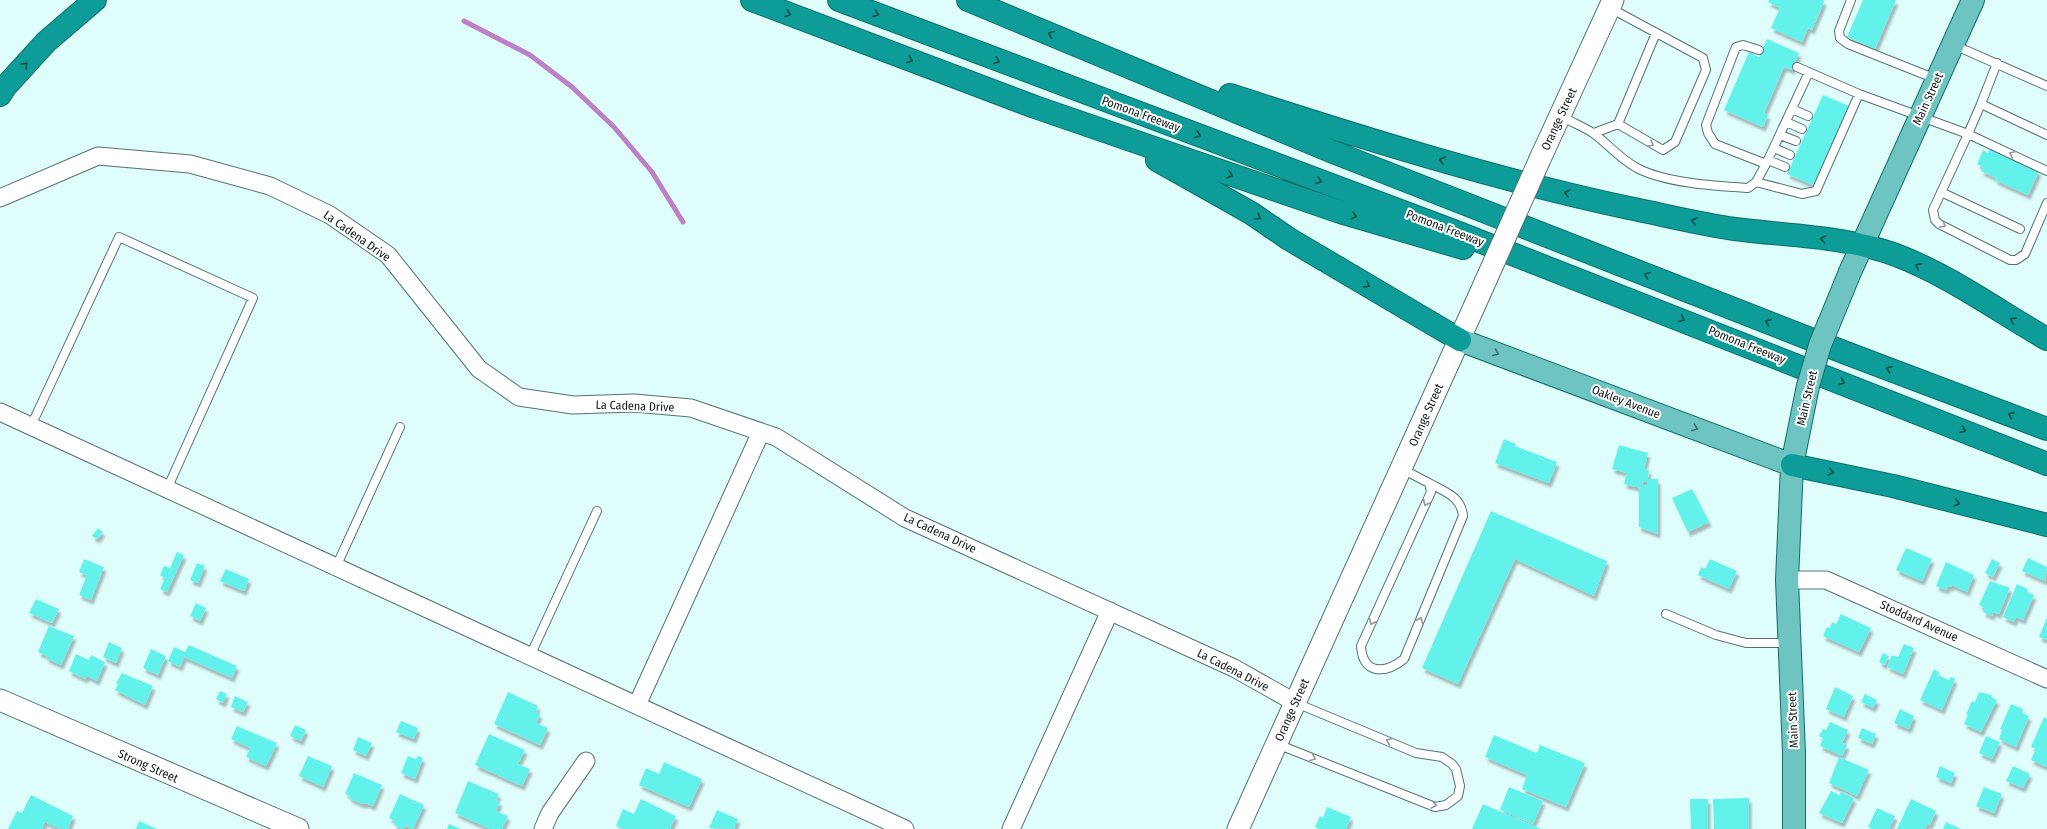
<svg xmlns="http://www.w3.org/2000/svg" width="2047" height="829" viewBox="0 0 2047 829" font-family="'Fira Sans Condensed',sans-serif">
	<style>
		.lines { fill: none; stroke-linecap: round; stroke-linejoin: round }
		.stream { stroke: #bd80c7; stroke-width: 5 }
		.building { fill: #64f1eb; filter: url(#shadow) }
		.service-casing { stroke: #567270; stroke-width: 10 }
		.minor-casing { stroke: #567270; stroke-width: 19 }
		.tertiary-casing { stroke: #567270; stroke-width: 23 }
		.primary-casing { stroke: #0e6e6b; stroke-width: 24 }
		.motorway-casing { stroke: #0e6e6b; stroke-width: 24 }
		.service { stroke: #fff; stroke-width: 8 }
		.minor { stroke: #fff; stroke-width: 17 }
		.tertiary { stroke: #fff; stroke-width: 21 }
		.primary { stroke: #6ec4c1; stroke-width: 22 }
		.motorway { stroke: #0e9c98; stroke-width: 22 }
		.tertiary-bridge-casing { stroke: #567270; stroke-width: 23; stroke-linecap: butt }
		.primary-bridge-casing { stroke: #0e6e6b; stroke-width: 24; stroke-linecap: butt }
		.tertiary-bridge { stroke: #fff; stroke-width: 21 }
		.primary-bridge { stroke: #6ec4c1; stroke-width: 22 }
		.oneway { stroke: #0e4d4b }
		.oneway2 { stroke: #939897 }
		.oneway3 { stroke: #3e6e6c }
		.labels { text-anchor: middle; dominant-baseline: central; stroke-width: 4; stroke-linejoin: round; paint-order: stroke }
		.street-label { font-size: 12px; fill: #0e1918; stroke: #fff }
	</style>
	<defs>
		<filter id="shadow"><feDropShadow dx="2.5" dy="4.5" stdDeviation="1" flood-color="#0004"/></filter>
	</defs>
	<rect width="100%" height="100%" fill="#defdfb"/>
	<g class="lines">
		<path class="stream" d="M464,21l66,34 42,32 42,40 38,45 31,50"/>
	</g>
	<path class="building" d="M1769,0h54l1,2 -12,28 -4,-2 -6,14 -31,-14 9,-20 -12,-6z
		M1863,0h33l-21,49 -28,-12z
		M1767,39l32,14 -7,17 -8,-3 -20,46 4,2 -5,12 -39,-17 25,-58 10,5z
		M1823,95l26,11 -36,79 -26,-11z
		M1990,148l49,23 -11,24 -33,-15 1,-2 -15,-7 2,-4 -6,-3 6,-14 5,3z
		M1504,439l12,5 -1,2 42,16 -8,21 -54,-20z
		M1619,445l29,8 -4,16 5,1 -1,8 -1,4 -4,-1 -1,4h5v-6h11v55l-19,-7v-38l2,-1 -17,-4 3,-11 -15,-4z
		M1692,489l17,33 -21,10 -16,-34z
		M1491,511l116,50 -13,35 -79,-37 -57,125 -36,-16z
		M98,528l5,4 -6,7 -5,-3z
		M1906,548l26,11 -10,22 -26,-11z
		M177,552l7,3 -17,37 -7,-3 5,-11 -5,-3 4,-9 6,2z
		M2028,558l19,9 -2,14 -23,-10z
		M84,559l20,8 -13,33 -12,-5 8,-20 -8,-3z
		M1710,559l27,12 -8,18 -31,-14 3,-8 4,2z
		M1992,559l8,4 -7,14 -8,-4z
		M1946,562l28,13 -7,17 -15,-7 -1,2 -3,-1 -2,4 -10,-4z
		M197,563l8,3 -7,17 -8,-3z
		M226,569l23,10 -5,12 -24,-10z
		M1990,581l20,7 -11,26 -6,-2 -1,4 -9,-4 2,-4 -6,-3z
		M2017,584l11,5 -1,3 7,3 -11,25 -7,-3 -2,5 -11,-5z
		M36,599l23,10 -7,14 -23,-10z
		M196,603l10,5 -6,13 -10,-5z
		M1841,614l30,14 -12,24 -36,-16 4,-9 3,1 2,-6 4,2z
		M2047,618v22l-8,-3z
		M49,626l25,10 -13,29 -15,-7 1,-2 -9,-4z
		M109,642l13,6 -6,15 -13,-6z
		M1904,644l10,4 -11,26 -16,-7 5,-12 6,2z
		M189,645l48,21 -5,12 -48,-21 -4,10 -12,-6 6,-14 11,5z
		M151,649l15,7 -8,19 -15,-7z
		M1883,653l6,3 -4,9 -6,-3z
		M76,654l13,6 2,-5 14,7 -8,19 -10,-5 -2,3 -16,-8z
		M1934,669l5,3 -1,3 11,5 2,-3 4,2 -13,31 -22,-10z
		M122,673l31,13 -8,19 -30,-15 3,-6 -2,-1z
		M1835,687l18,9 -9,21 -18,-8z
		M220,691l7,3 -4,9 -7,-4z
		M508,692l30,14 -2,6 4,2 -4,9 12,5 -8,17 -46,-21z
		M1979,692l13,3 -1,2 6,3 -16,32 -17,-8 4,-9 -2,-1 6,-13 3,1z
		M1865,694l12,6 -4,8 -12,-6z
		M235,696l13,6 -5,10 -12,-5z
		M2011,704l12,5 -1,4 7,3 -13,31 -17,-8 3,-9 -2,-1z
		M1900,709l14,7 -5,13 -15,-6z
		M2044,717l3,2v48l-16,-7 5,-11 -5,-2z
		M401,721l17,7 -4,11 -18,-7z
		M1830,722l18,8 -6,13 5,2 -5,11 -22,-10 3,-8 -4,-2 4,-7 3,1z
		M295,725l11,5 -5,11 -11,-5z
		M237,726l40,17 -11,23 -20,-9 4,-9 -19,-9z
		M1862,728l14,6 -4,10 -14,-6z
		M489,734l36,16 -7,14 12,5 -8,17 -47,-21z
		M1494,735l43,18 3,-8 45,18 -19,44 -44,-18 5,-14 -42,-18z
		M1986,736l14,6 -8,17 -13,-6z
		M358,737l14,6 -6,13 -13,-6z
		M308,756l24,10 -9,21 -24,-11z
		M408,756l8,3 2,-3 5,2 -8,21 -14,-6z
		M1839,757l30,13 -12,26 -28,-13z
		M664,762l38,17 -13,28 -50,-22 7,-17 13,6z
		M1940,766l15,7 -4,10 -15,-6z
		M2013,766l17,8 -7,14 -17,-7z
		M354,773l28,12 -9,21 -8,-3 -1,1 -4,-1 -11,-5 1,-2 -5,-2z
		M468,781l31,13 -3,6 4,2 -4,9 12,5 -6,13h-12l-35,-16z
		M1509,787l34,14 -10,23 -33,-14z
		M1984,787l18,7 -8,19 -18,-7z
		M1831,791l8,4 2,-3 13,6 -12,25 -23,-10z
		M400,794l24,11 -11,24 -7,-3 -4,3 -8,-4 1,-4 -6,-3z
		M31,795l42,21 -5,13h-7l-16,-7 -3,7h-34l9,-18 5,2z
		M1749,798v31h-35l-1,-30z
		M641,799l35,17 -6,13h-47l-7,-3 7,-17 11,5z
		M1690,799h18v30h-17z
		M1911,799l25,12 -6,14 -3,-1 -2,5h-28z
		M1483,804l58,25h-69z
		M1327,807l24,10 -5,12h-27l-4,-2 5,-11 3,2z
		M1877,808l18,8 -6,13h-17l-4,-2z
		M717,810l21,9 -4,10 -25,-1z
		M139,821l18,8h-21z
		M1946,822l15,7h-18z
		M449,824l12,5h-14z"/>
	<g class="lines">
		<g class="service-casing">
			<path id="service" d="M1851,0l-12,31 1,7 8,6 88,35
				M1610,8l93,50 3,12 -31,72 -12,8 -45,-26
				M1954,45l93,41
				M1797,67l62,27 109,40 -35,76 2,10 4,4 71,36h6l9,-6 22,-51
				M1981,104l16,-41
				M1792,109l16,7
				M1561,116c10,6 23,11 32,17 15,11 27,26 44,35 28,15 79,18 111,20l8,-6 10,-18 -51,-20 -7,-11 -2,-8 30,-78 7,-2 16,5
				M1786,122l16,7
				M1594,133l24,-9 38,-91
				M1780,135l16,6
				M2047,135l-66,-31 -13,30 79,37
				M1774,148l16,7
				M1768,160l17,7
				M1766,164l43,-92
				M1756,182l46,12 14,-3 43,-97
				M1941,192l79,37
				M31,426l88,-189 134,61 -86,191
				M1402,469l27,14 2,9 -70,154c2,29 24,28 43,13l59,-143c-2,-20 -18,-24 -34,-33
				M336,567l64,-140
				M1666,614l50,21 30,8h43
				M530,656l67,-145
				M1277,744l158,63 11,-2 12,-9 2,-10 -4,-17 -4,-5 -10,-7 -26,-4 -120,-50"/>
		</g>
		<g class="minor-casing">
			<path id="minor" d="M0,198l98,-42 92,8 80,22 60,29 58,40 91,114 40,28 54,8 61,-2 57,5 85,29 129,81 329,150 62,35
				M0,412l905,417
				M1787,580h39l221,99
				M637,705l124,-273
				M543,829l7,-16 36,-52
				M1011,829l99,-218"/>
		</g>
		<g class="tertiary-casing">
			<path id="tertiary" d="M1540,159l73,-159
				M0,700l298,129
				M1238,829l236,-522"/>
		</g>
		<g class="primary-casing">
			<path id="primary" d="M1850,272l123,-272
				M1460,340l332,125
				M1794,829v-76l-7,-173 5,-115 16,-79"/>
		</g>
		<g class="motorway-casing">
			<path id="motorway" d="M752,0l283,107 305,105 123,36
				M839,0l612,230 596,234
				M968,0l365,152 513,201 201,76
				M0,95l5,-8 41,-45 49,-42
				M1230,95c132,43 264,84 399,113 35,7 71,16 106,21 54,7 110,7 161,26 53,20 102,56 151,84
				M1157,160l94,53 38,26 171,101
				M1792,465l101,21 154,39"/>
		</g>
		<use href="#service" class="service"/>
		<use href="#minor" class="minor"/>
		<use href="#tertiary" class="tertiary"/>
		<use href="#primary" class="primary"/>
		<use href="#motorway" class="motorway"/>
		<g class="tertiary-bridge-casing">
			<path id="tertiary-bridge" d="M1474,307l66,-148"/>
		</g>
		<g class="primary-bridge-casing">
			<path id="primary-bridge" d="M1808,386l12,-41 30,-73"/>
		</g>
		<use href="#tertiary-bridge" class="tertiary-bridge"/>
		<use href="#primary-bridge" class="primary-bridge"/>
	</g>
	<defs><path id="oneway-chevron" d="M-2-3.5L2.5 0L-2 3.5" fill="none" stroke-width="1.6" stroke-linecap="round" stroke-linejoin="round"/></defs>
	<g class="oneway">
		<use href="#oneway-chevron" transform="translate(788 14) rotate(21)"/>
		<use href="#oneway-chevron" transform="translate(876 14) rotate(21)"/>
		<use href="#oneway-chevron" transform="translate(1051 34) rotate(-157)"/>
		<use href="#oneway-chevron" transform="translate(910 60) rotate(21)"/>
		<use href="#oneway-chevron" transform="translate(997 61) rotate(20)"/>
		<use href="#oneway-chevron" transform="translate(25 65) rotate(-47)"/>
		<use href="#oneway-chevron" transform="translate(1198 135) rotate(20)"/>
		<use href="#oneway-chevron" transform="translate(1442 160) rotate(-164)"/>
		<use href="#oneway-chevron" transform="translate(1230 175) rotate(19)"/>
		<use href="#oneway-chevron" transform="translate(1319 181) rotate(20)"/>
		<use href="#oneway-chevron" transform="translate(1567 193) rotate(-166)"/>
		<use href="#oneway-chevron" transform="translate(1354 216) rotate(16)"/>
		<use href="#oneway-chevron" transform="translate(1258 217) rotate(35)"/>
		<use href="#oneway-chevron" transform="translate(1694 221) rotate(-169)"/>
		<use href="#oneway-chevron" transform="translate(1823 239) rotate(-173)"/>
		<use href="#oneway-chevron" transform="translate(1918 266) rotate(-154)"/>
		<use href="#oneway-chevron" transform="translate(1647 275) rotate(-159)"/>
		<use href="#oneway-chevron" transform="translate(1367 285) rotate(30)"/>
		<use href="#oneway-chevron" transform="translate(1682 319) rotate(22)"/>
		<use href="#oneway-chevron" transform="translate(2013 320) rotate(-150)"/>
		<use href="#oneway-chevron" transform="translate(1768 322) rotate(-159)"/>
		<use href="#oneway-chevron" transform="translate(1889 369) rotate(-159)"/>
		<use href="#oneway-chevron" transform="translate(1842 382) rotate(22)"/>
		<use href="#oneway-chevron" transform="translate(2011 415) rotate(-159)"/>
		<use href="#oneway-chevron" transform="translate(1963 430) rotate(22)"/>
		<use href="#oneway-chevron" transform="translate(1831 472) rotate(12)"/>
		<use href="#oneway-chevron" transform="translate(1957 503) rotate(14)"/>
	</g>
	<g class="oneway2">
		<use href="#oneway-chevron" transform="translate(1651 144) rotate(30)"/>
		<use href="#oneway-chevron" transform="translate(2012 154) rotate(-155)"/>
		<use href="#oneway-chevron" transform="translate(1943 225) rotate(31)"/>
		<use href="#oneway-chevron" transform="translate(1426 503) rotate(115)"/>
		<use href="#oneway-chevron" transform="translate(1420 620) rotate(-67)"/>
		<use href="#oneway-chevron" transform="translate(1372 622) rotate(115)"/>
		<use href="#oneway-chevron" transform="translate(1389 741) rotate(-158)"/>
		<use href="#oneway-chevron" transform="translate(1313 758) rotate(22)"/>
		<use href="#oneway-chevron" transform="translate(1434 805) rotate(12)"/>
	</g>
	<g class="oneway3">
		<use href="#oneway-chevron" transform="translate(1496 353) rotate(21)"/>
		<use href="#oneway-chevron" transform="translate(1695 428) rotate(21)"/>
	</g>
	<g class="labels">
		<g class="street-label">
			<text transform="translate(1928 99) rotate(-65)">Main Street</text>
			<text transform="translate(1141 114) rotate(20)">Pomona Freeway</text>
			<text transform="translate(1559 119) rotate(-65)">Orange Street</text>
			<text transform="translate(1445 228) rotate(21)">Pomona Freeway</text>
			<text transform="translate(357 236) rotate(35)">La Cadena Drive</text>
			<text transform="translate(1747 345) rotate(22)">Pomona Freeway</text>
			<text transform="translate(1807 398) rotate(-77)">Main Street</text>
			<text transform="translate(1626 402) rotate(21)">Oakley Avenue</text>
			<text transform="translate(635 406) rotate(2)">La Cadena Drive</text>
			<text transform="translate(1426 415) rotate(-66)">Orange Street</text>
			<text transform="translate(940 533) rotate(25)">La Cadena Drive</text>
			<text transform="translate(1919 621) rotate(24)">Stoddard Avenue</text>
			<text transform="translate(1233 670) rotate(27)">La Cadena Drive</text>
			<text transform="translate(1292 710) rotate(-66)">Orange Street</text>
			<text transform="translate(1793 720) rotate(-92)">Main Street</text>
			<text transform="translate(148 766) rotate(24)">Strong Street</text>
		</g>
	</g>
</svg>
